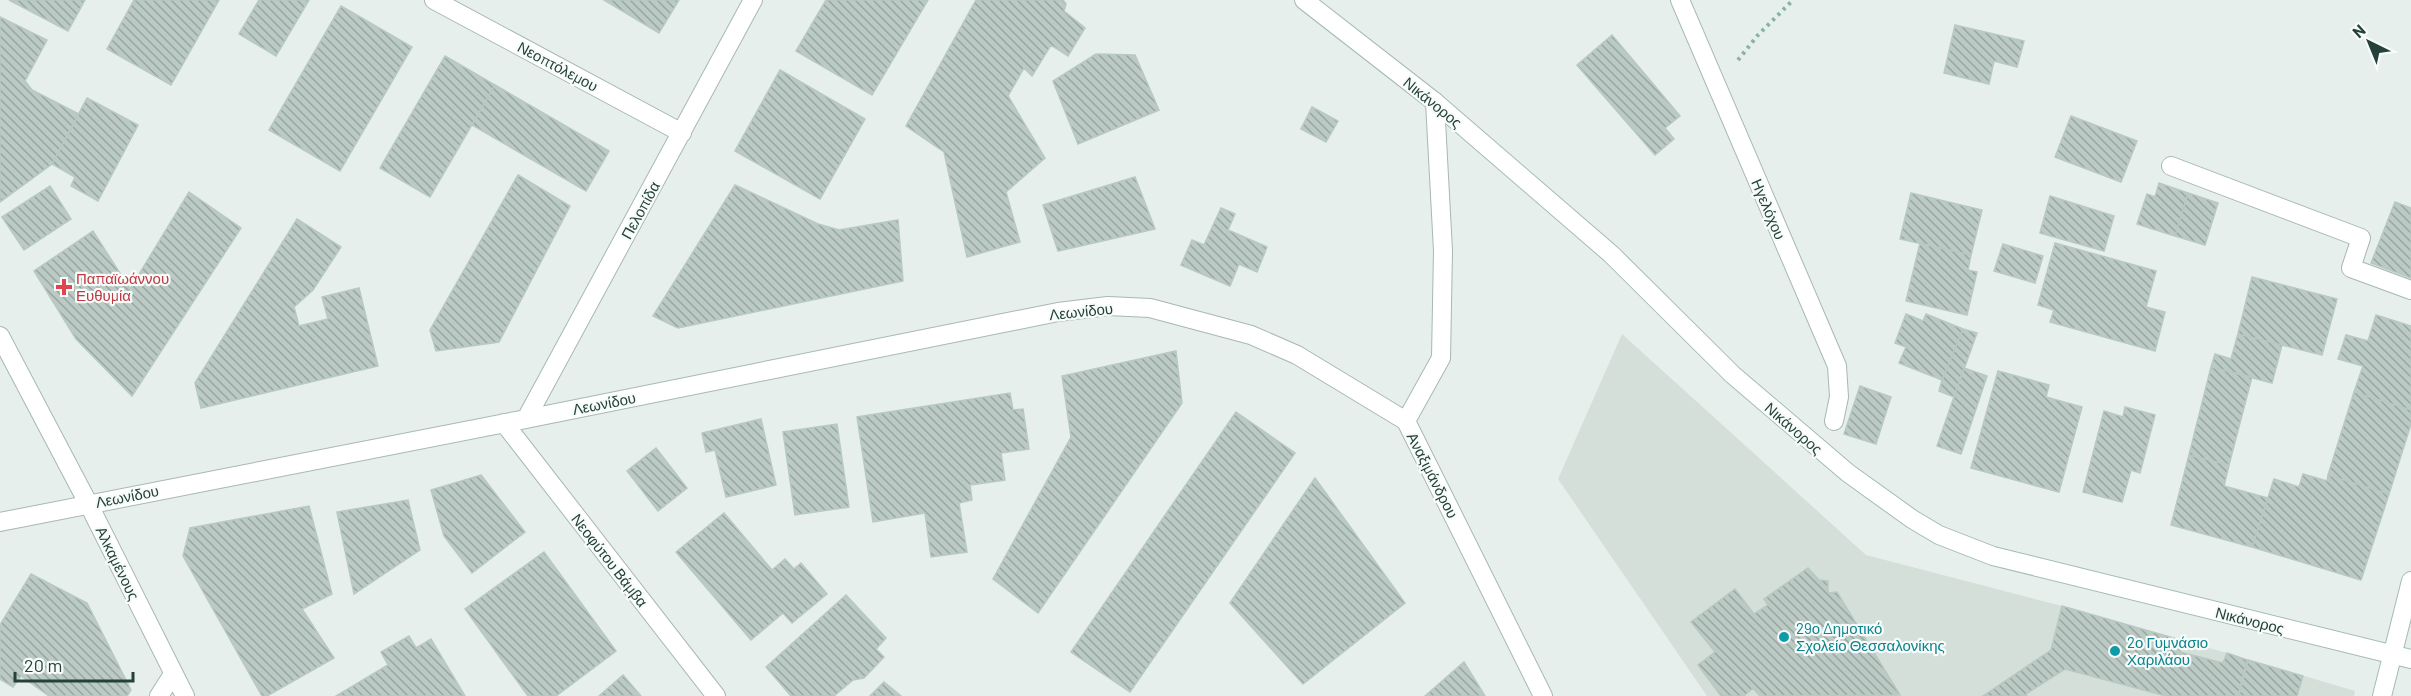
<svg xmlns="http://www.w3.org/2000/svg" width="2411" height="696" viewBox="0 0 2411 696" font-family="Barlow,sans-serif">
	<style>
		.built { fill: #d4dfda }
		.building { fill: url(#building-back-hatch); stroke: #b8c9c2; stroke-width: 1.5 }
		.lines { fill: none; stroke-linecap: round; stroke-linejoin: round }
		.lane-casing { stroke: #a8b8b2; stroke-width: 20 }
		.street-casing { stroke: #a8b8b2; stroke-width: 20 }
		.secondary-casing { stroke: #a4bbb3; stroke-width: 20 }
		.path { stroke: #86b3a5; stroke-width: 4; stroke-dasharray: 3 4.5; stroke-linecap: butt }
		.lane { stroke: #fff; stroke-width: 18 }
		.street { stroke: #fff; stroke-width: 18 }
		.secondary { stroke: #fff; stroke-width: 18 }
		.health-dot { fill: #e0444e; stroke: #f7fbf9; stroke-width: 2 }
		.culture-dot { fill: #0f9aa8; stroke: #f7fbf9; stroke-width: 2 }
		.labels { text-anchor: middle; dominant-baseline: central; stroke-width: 4.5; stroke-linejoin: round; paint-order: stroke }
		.street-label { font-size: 15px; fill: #24423a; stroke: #f7fbf9 }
		.health-label { font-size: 15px; fill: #be3a42; stroke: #f7fbf9; text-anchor: start }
		.culture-label { font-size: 15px; fill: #0d838f; stroke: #f7fbf9; text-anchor: start }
	</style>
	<defs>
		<pattern id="building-back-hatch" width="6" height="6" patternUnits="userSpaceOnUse" patternTransform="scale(1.5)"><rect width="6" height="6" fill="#bbcac4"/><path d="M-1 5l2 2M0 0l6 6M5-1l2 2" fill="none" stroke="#98a6a0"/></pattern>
	</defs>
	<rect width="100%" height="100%" fill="#e6efeb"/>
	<path class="built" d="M1622,334l244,221 196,51 165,47 128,38 -1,5h-647l-149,-217z"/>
	<path class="building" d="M9,0h76l-17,31z
		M134,0h85l-48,85 -64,-36z
		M259,0h50l-33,56 -37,-22z
		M604,0h75l-20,33z
		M826,0h102l-56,95 -76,-44z
		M976,0h87l3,4 -2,7 21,17 -17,28 -17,-11 -19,31 -8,-8 -16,28 37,62 -39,34 14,50 -53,15 -23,-105 -38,-26z
		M341,6l71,41 -72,124 -71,-41z
		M0,17l47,23 -22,41 7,9 47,24 -27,50 -52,38z
		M1955,25l69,16 -7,26 -23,-6 -5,23 -45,-11z
		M1612,35l68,81 -15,12 9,11 -19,16 -78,-90z
		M1096,54l39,1 24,55 -81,34 -25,-63z
		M445,56l50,29 -65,112 -50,-29z
		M780,70l85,49 -45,80 -85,-48z
		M495,85l114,66 -23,40 -114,-66z
		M87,98l51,27 -40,76 -27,-15 4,-9 -23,-13z
		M1312,107l26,14 -12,21 -25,-13z
		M2071,116l66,25 -16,41 -66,-25z
		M518,175l52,31 -71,136 -63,9 -6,-21z
		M1135,177l20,52 -97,22 -15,-46z
		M2159,183l29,10 -13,43 -38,-12 10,-30 8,3z
		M735,185l83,39 21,6 59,-10 5,61 -225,47 -25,-12z
		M50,186l21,33 -47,31 -22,-33z
		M189,192l52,36 -109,168 -56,-57 -42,-68 59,-40 37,58z
		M1911,193l71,17 -11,45 -71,-16z
		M2188,193l30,10 -13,42 -30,-9z
		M2050,196l64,20 -10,35 -64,-18z
		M2395,202l16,6v70l-40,-15z
		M1221,208l14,6 -7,16 39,17 -10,25 -18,-8 -9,22 -49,-21 11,-25 12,5z
		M297,219l44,28 -28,43 -19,17 5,19 29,-7 -6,-22 37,-9 19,78 -177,42 -6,-25z
		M1920,243l51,12 -3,15 9,2 -10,43 -61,-14z
		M2055,243l101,28 -10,36 19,5 -10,39 -105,-29 4,-12 -16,-5z
		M2003,244l40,12 -8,27 -41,-12z
		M2252,277l85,22 -15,56 -84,-21z
		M1906,314l17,7 3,-7 37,15 -21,51 -43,-17 7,-16 -11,-4z
		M2376,315l35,11v84l-57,-18 9,-26 -25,-7 8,-24 22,6z
		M1963,329l14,4 -23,64 -15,-6 3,-11z
		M2238,334l44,11 -10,38 -61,-16 4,-13 16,5z
		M1176,351l6,52 -144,210 -45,-34 78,-142 -9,-61z
		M2211,367l41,10 -23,88 -40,-10z
		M1964,368l23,8 -26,78 -24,-8z
		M1998,371l51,14 -3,12 36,10 -23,85 -88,-24z
		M1860,386l31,11 -15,47 -32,-10z
		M2354,392l57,18v14l-22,70 -61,-19z
		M1010,393l3,17 10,-1 6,40 -28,4 4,27 -35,5 2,15 -13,3 8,49 -36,5 -6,-44 -52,9 -16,-105z
		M2125,407l30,8 -15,58 -9,-3 -9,32 -39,-10 21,-81 19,6z
		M1236,412l59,41 -165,239 -59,-40z
		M761,419l15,66 -50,12 -11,-47 -9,2 -4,-19z
		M837,424l12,83 -54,8 -12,-83z
		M656,448l31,40 -29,23 -31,-40z
		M2189,455l40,10 -5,21 44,12 -16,49 -81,-22z
		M2303,474l24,7 1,-6 61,19 -28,86 -109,-33 22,-68 25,8z
		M481,475l44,57 -53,41 -28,-37 -13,-46z
		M1315,478l90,125 -102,81 -73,-81z
		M408,500l12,50 -66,44 -17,-82z
		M309,506l23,88 -30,15 32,49 -67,38h-5l-79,-140 7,-28z
		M724,513l48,57 13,-11 9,10 7,-6 26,31 -35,29 -9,-10 -32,27 -75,-88z
		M544,552l72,99 -60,45h-28l-63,-87z
		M1808,568l11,12 9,1v12l9,-1 63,103 -140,1 -7,-8 -9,8h-23l-23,-31 17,-13 -24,-30 44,-33 19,25 14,-9 -4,-6z
		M31,574l56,29 44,87 -4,6h-78l-28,-20 -8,11 -13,-8v-54z
		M846,595l40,43 -10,11 8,8 -20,21 -11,2 -19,16h-43l-25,-29z
		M2062,606l122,35 -4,11 43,11 4,-10 20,7 -9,36h-72l-101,-27 -39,25 1,2h-44l68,-46z
		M409,636l7,12 15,-9 34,57h-129l52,-31 -7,-13z
		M2248,660l55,16 -6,20h-58z
		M1464,662l21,34h-60z
		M623,675l18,21h-42z
		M884,682l17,14h-31z"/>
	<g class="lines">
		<g class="lane-casing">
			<path id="lane" d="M2171,166l190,72 -10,30 60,22"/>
		</g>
		<g class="street-casing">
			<path id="street" d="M434,0l248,133
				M1680,0l157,366 2,31 -5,24
				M0,336l88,167 97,193
				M526,419l227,-419
				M1406,421l35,-63 2,-107 -8,-149
				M504,423l212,273
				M0,522l526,-103 532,-107 50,-6 42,2 101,27 46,20 109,66 137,275
				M159,696l14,-22"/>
		</g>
		<g class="secondary-casing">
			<path id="secondary" d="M1304,0l131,102 176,152 122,121 115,98 64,46 27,16 54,21 418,103
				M2382,696l29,-115"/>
		</g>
		<path class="path" d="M1738,60l20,-25 35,-35"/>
		<use href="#lane" class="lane"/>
		<use href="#street" class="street"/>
		<use href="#secondary" class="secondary"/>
	</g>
	<path class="health-dot" d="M61 278h6v6h6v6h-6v6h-6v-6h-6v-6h6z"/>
	<g class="culture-dot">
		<circle cx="1784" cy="637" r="6"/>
		<circle cx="2115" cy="651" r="6"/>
	</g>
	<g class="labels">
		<g class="street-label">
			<text transform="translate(558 66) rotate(28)">Νεοπτόλεμου</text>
			<text transform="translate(1433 102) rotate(39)">Νικάνορος</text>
			<text transform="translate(1769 209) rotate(67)">Ηγελόχου</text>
			<text transform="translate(640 210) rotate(-61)">Πελοπίδα</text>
			<text transform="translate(1081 311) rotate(-6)">Λεωνίδου</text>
			<text transform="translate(604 403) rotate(-11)">Λεωνίδου</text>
			<text transform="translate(1794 428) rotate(41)">Νικάνορος</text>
			<text transform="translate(1433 475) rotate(63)">Αναξιμάνδρου</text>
			<text transform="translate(127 496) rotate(-11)">Λεωνίδου</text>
			<text transform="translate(610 560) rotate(52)">Νεοφύτου Βάμβα</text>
			<text transform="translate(118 563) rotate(64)">Αλκαμένους</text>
			<text transform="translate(2250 620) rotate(14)">Νικάνορος</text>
		</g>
		<g class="health-label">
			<text x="76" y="278">Παπαϊωάννου<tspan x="76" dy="17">Ευθυμία</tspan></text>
		</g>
		<g class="culture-label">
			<text x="1796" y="628">29ο Δημοτικό<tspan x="1796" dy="17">Σχολείο Θεσσαλονίκης</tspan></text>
			<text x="2127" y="642">2ο Γυμνάσιο<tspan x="2127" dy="17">Χαριλάου</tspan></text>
		</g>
	</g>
	<g transform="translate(2369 42) rotate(317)" stroke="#f7fbf9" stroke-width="4.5" paint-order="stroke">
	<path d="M0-4.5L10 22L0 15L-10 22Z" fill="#24423a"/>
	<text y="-9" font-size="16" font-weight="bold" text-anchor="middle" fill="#24423a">N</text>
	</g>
	<path d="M15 672v9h118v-9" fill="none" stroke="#24423a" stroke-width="3"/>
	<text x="24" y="672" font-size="18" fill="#24423a" stroke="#f7fbf9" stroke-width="4.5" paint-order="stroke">20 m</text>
</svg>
